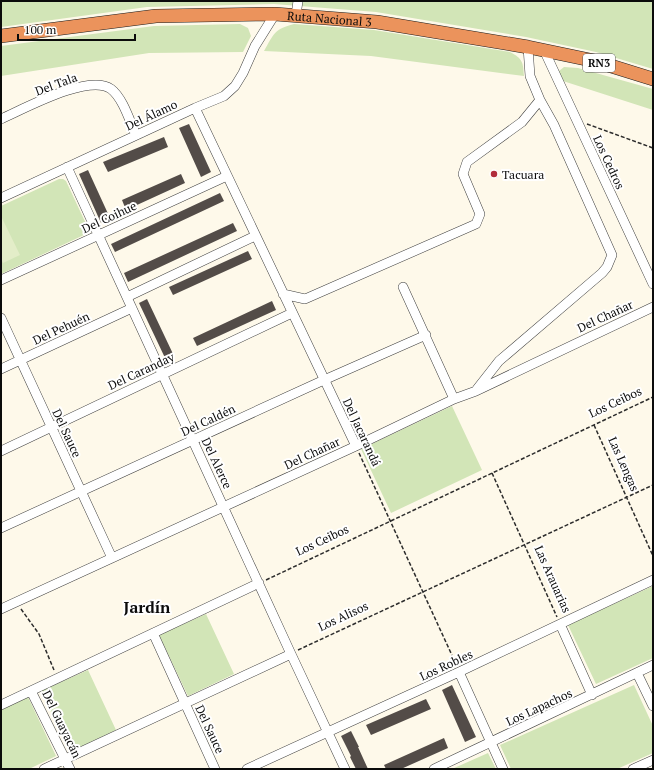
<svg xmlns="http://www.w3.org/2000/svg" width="654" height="770" viewBox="0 0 654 770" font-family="'PT Serif',serif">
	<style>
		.green { fill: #d2e5b7 }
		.pitch { fill: #e3edc8 }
		.building { fill: #534c48 }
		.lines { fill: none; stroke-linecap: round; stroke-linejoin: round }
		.minor-casing { stroke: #3e3e3e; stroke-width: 10 }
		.highway-casing { stroke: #1c1c1c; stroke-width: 14 }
		.path { stroke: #2d2d2d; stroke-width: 1.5; stroke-dasharray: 4 2; stroke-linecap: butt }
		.minor { stroke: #fff; stroke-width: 9 }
		.highway { stroke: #eb935c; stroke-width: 13 }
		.poi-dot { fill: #b12d3c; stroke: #fff; stroke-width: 1.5 }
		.labels { text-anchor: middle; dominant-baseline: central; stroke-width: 4; stroke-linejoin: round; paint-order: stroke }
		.shield { fill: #fff; stroke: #545454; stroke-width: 1 }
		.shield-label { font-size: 11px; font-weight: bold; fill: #0b0b0b }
		.street-label { font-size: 12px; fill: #0b0b0b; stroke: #fff }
		.poi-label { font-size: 12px; fill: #0b0b0b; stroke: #fff; text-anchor: start }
		.district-label { font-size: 16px; font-weight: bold; fill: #0b0b0b; stroke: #fff }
	</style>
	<rect width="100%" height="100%" fill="#fef9ea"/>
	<path class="green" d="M1,1h652v68l-57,-17 -70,-15 -150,-25 -102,-8 -127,3 -146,20z
		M240,24l8,4 3,8 -8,16 -94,1 -148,23v-30l153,-20z
		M294,24l80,6 136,22c13,7 13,10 14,24l-153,-20 -107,-5c10,-17 10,-22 30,-27z
		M564,67l14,1 75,21v21l-90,-29 -4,-10z
		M59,179h4l3,2 22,47 -2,6 -85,40v-68z
		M452,406l30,64 -91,43 -30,-64z
		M653,586v72l-57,26 -28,-59z
		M206,614l28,60 -46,22 -29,-61z
		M88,670l28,60 -46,22 -29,-61z
		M634,685l19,41v27l-36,16h-106l-11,-24z
		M28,697l28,59 -27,13h-28v-59z
		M488,753l8,16h-44z"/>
	<path class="pitch" d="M1,216l19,39 -17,8 -2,-4z"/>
	<path class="building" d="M189,124l22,48 -10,5 -22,-49z
		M164,137l4,10 -60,25 -5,-10z
		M88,170l22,48 -9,5 -22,-49z
		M181,174l4,9 -59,27 -4,-10z
		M220,193l4,8 -109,51 -4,-8z
		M233,223l4,8 -109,51 -4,-9z
		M248,251l4,8 -79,36 -4,-8z
		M147,299l27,57 -8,4 -27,-57z
		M272,301l4,9 -79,36 -4,-8z
		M452,685l24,52 -11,5 -23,-52z
		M426,699l5,10 -60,26 -5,-10z
		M351,731l8,16h-1l10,22h-12l-6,-12 1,-1 -10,-20z
		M444,738l4,10 -47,21h-15l-2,-4z"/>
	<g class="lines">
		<g class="minor-casing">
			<path id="minor" d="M296,15l2,-14
				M544,50l109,234
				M195,108l161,338
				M1,119c23,-10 88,-46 110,-30 12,9 19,33 25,46
				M67,167l224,487 54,115
				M1,198l194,-90 29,-12 11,-10 8,-13 12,-27 20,-32
				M1,280l226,-104
				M403,287l51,112
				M283,294l22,5 171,-75 4,-10 -17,-40 4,-12 55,-40 18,-22 -10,-24 -2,-29
				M127,297l128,-61
				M1,318l111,240
				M1,369l131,-61
				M477,389l22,-28 103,-88 5,-6 5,-12 -58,-130 -14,-25
				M1,451l291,-138
				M1,528l323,-148 102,-45
				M1,609l355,-163 98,-47 22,-8 177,-84
				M560,624l32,71
				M153,633l62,136
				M459,672l44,97
				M637,673l16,33
				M31,691l39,78
				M1,705l258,-122
				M44,769l247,-115
				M247,769l212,-97 194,-92
				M434,769l219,-104
				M633,769l20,-9"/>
		</g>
		<g class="highway-casing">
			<g id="highway">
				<path id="s1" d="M1,36l155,-20 119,-2 102,8 151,25 67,14 58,18"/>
			</g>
		</g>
		<path class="path" d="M587,124l66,24
			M594,425l59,131
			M359,453l97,211
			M492,473l65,144
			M266,580l387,-183
			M21,609l18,25 15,36
			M298,650l355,-165"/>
		<use href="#minor" class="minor"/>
		<use href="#highway" class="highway"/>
	</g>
	<circle class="poi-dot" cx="494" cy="174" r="4"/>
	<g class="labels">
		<rect class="shield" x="583" y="54" width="32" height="18" rx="3"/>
		<g class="shield-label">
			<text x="599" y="63">RN3</text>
		</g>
		<g class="street-label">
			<text stroke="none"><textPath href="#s1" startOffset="330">Ruta Nacional 3</textPath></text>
			<text transform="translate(56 84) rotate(-20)">Del Tala</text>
			<text transform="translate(151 115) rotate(-25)">Del Álamo</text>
			<text transform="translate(609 162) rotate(65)">Los Cedros</text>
			<text transform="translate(109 217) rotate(-25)">Del Coihue</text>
			<text transform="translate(605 316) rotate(-25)">Del Chañar</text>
			<text transform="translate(61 328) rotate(-25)">Del Pehuén</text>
			<text transform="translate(141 371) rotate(-25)">Del Caranday</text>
			<text transform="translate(615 402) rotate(-25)">Los Ceibos</text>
			<text transform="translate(208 420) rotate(-25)">Del Caldén</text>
			<text transform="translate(362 432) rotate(65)">Del Jacarandá</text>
			<text transform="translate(67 433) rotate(65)">Del Sauce</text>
			<text transform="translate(312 453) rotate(-25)">Del Chañar</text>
			<text transform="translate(217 463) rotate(65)">Del Alerce</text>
			<text transform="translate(624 464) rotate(66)">Las Lengas</text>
			<text transform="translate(322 540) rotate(-25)">Los Ceibos</text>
			<text transform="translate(553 579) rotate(66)">Las Arauarias</text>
			<text transform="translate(343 616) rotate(-25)">Los Alisos</text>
			<text transform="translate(446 665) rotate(-25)">Los Robles</text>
			<text transform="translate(539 707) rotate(-25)">Los Lapachos</text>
			<text transform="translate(62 724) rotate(64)">Del Guayacán</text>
			<text transform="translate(210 729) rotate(65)">Del Sauce</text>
		</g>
		<g class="poi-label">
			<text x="502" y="174">Tacuara</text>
		</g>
		<g class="district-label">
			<text x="147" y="607">Jardín</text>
		</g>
	</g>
	<rect width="654" height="770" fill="none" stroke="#0b0b0b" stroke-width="4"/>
	<path d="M18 34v6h117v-6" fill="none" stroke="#0b0b0b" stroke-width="2"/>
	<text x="24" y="34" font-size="12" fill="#0b0b0b" stroke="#ffffff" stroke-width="3" paint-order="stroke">100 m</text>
</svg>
